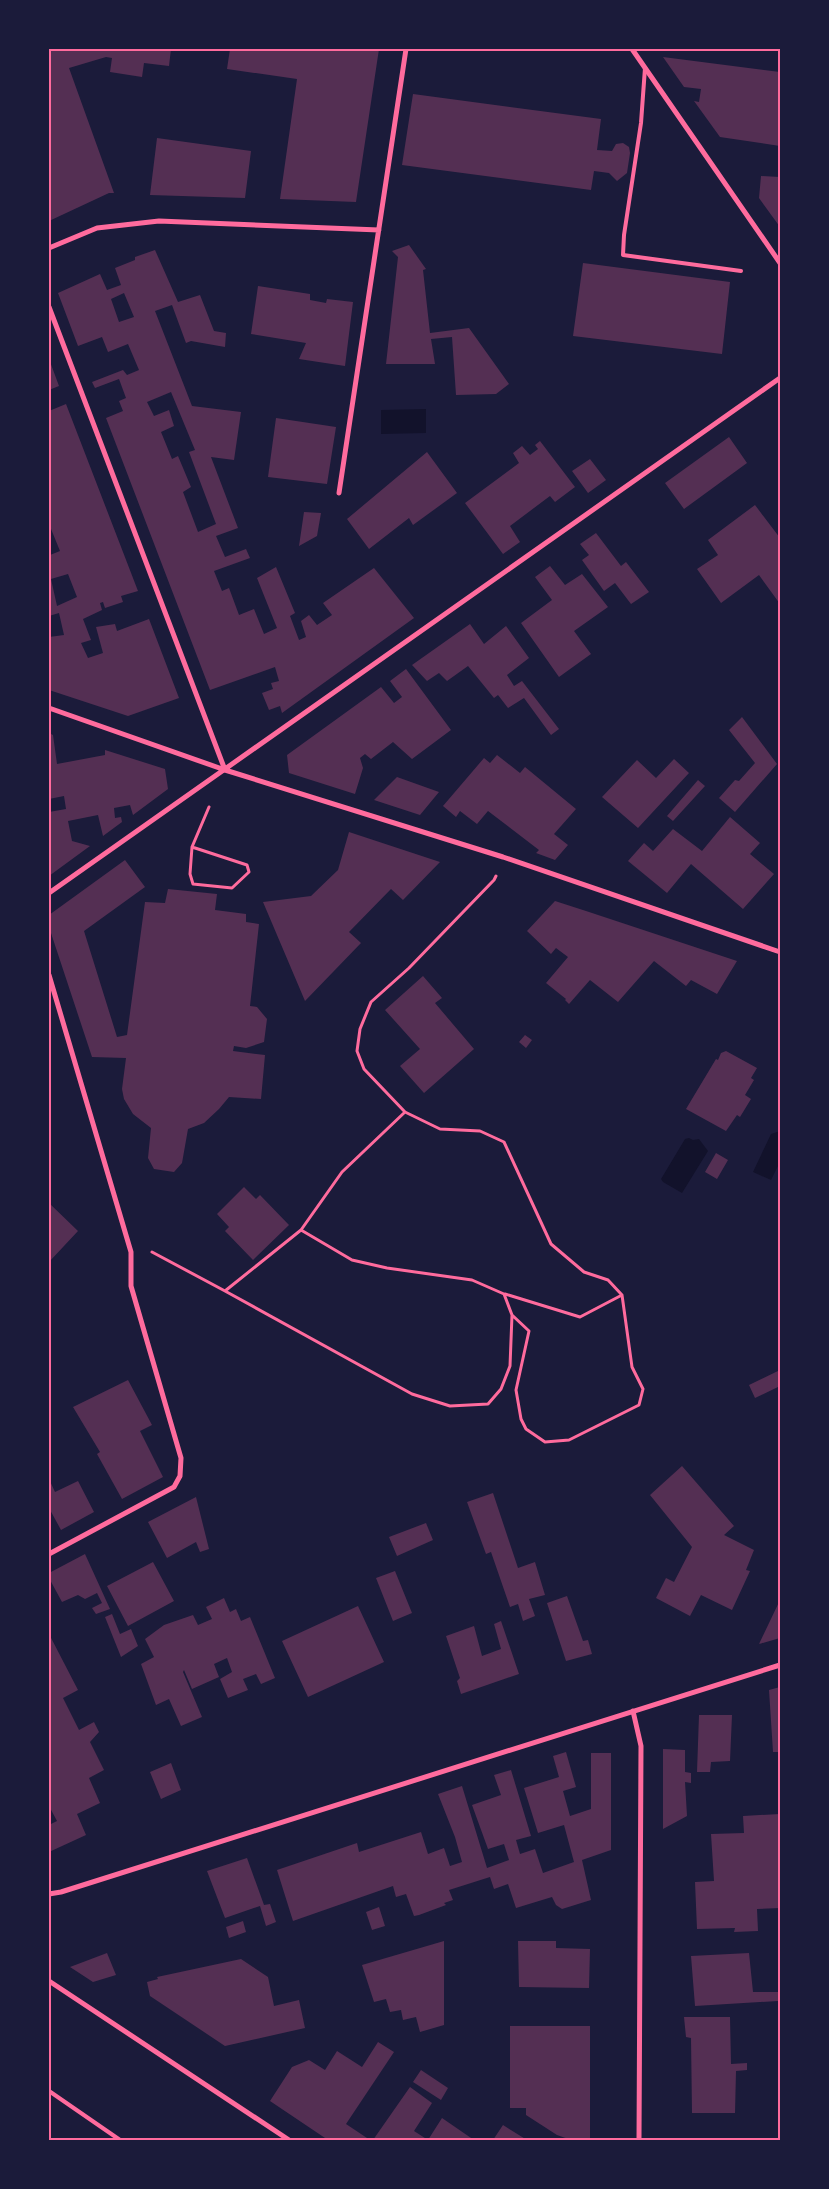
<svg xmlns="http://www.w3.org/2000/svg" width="829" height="2189" viewBox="0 0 829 2189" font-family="'Golos Text',sans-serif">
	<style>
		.water { fill: #12122b }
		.building { fill: #542f53; fill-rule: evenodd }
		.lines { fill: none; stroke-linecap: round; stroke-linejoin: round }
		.path { stroke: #ff6b9d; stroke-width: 3 }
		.service { stroke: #ff6b9d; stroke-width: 4 }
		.minor { stroke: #ff6b9d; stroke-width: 5 }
		.neatline { fill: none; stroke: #ff6b9d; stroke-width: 2 }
	</style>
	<rect width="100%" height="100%" fill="#1b1b3a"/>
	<path class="water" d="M426,409v24l-45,1v-24z
		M780,1131v31l-9,18 -18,-8 18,-38z
		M689,1138l4,2 6,-1 9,12 -26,42 -19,-11 -2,-3 24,-40z"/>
	<path class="building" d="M49,49h122l-2,17 -25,-3 -2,14 -32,-5 2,-14 -6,-1 -37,11 45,125h-5l-60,28z
		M230,49h149l-23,153 -76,-3 17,-120 -70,-10z
		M663,57l117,15v74l-60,-9 -26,-36 5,1 2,-13 -17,-2z
		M413,94l188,25 -4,31 15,1 4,-7 7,-1 6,4 1,6 -3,20 -10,8 -8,-8 -15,-2 -3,19 -189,-25z
		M157,138l94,13 -6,47 -95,-3z
		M761,176l19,1v50l-21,-29z
		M409,245l17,24 -3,1 7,63 39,-5 40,56 -13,10 -40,1 -4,-58 -21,2 4,25h-49l12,-107 -6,-6z
		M155,250l23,52 22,-7 14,36 12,2 -1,14 -34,-6 -5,2 -14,-38 -17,6 37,95 49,6 -7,48 -23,-3 27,71 -22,8 9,21 21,-8 4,9 -36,13 8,20 7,-3 10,27 15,-6 10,25 13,-6 -20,-50 19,-11 19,46 -5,3 9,24 7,-3 -5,-16 8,-6 8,10 15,-10 -9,-12 51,-35 40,50 -132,95 -2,-7 -11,4 -7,-17 11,-4 -2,-6 8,-2 -4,-14 -65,23 -104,-272 17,-7 -4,-10 7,-3 -7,-19 -24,9 -3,-6 31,-12 4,5 12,-5 -11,-26 -20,8 -6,-15 -24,9 -20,-53 42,-19 7,16 14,-5 -6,-17 20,-8v-3zM124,293l10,24 -15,5 -8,-23zM171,392l24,58 -6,2 27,72 -18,8 -15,-40 8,-5 -13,-31 -6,3 -11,-27 13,-6 -5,-16 -15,6 -7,-14z
		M583,263l147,19 -8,72 -149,-18z
		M258,286l52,8v6l16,3 1,-4 26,3 -8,64 -46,-7 7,-16 -55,-9z
		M49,359l10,27 -10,4z
		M66,404l72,187 -17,5 2,6 -18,6 -2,-6 -3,1 2,7 -19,9 8,21 -10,3 7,15 15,-5 -7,-26 19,-3 2,7 32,-12 30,79 -51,18 -79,-26v-53l15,-2 -5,-22 -10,3v-62l1,1 10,-4 -11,-27v-113zM68,574l9,23 -20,9 -6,-27z
		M276,418l60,9 -9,57 -59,-7z
		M729,437l18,26 -63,46 -19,-26z
		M540,441l35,46 -20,15 -5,-6 -40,30 10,16 -17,12 -38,-51 54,-40 -6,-10 9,-7 8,9 8,-6 -3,-4z
		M427,452l30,41 -44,32 -4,-7 -40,31 -22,-30z
		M590,459l16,21 -18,13 -16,-22z
		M755,505l25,33v66l-21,-29 -38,28 -24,-34 21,-14 -10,-15z
		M304,512l17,1 -4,23 -18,10z
		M596,533l25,33 5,-4 23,30 -18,12 -16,-21 -11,8 -22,-31 7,-5 -9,-11z
		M550,566l15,19 17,-11 26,33 -34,24 17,23 -32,23 -38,-54 31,-23 -17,-23z
		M470,624l14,20 22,-18 23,32 -22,17 7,11 8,-5 37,48 -8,6 -27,-37 -16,10 -10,-13 -4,3 -26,-32 -21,15 -8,-8 -12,8 -15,-16z
		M406,669l45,61 -39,29 -19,-17 -22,17 -6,-5 -5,4 3,10 -8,26 -66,-21 -2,-18 94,-68 13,16 8,-6 -12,-16z
		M742,717l35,47 -42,48 -16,-14 16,-18 4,1 16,-18 -26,-33z
		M49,733l4,2 4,29 48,-9v-5l60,19 3,20 -35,26 -3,-10 -16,3 1,10 6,-1 1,5 -19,14 -5,-21 -30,6 4,20 18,5 -41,30v-64l17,-3 -2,-13 -15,3z
		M497,755l23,18 5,-6 51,42 -22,25 14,11 -13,15 -19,-7 3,-3 -51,-39 -11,13 -17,-13 -4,6 -13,-11 41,-48 6,5z
		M674,759l15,14 -51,55 -36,-31 35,-37 19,18z
		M397,777l42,15 -19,23 -46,-15z
		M698,780l7,6 -32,35 -6,-5z
		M730,817l30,26 -10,11 24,20 -31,35 -52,-45 -24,29 -39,-32 16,-18 9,8 20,-22 29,22z
		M349,832l91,30 -37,38 -12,-11 -42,43 12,11 -56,58 -42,-99 48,-6 27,-26z
		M125,860l20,27 -61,44 33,106 10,-2 18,-133 20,1 3,-14 49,5 -2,16 31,4v8l13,2 -9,82 7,1 10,12 -3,23 -18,6 -12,-2 -1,5 32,4 -4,44 -32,-2 -10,12 -15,14 -16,6 -6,34 -8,9 -20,-3 -6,-11 3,-30 -18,-14 -9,-15 -2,-10 4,-31 -34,-1 -43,-130v-12z
		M555,901l31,10 151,50 -20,33 -26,-14 -5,6 -32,-25 -36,41 -28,-22 -21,24 -4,-4 1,-1 -20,-16 22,-26 -12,-9 -5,6 -24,-23z
		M423,976l19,22 -7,5 39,46 -50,44 -24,-27 20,-17 -35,-39z
		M525,1035l7,5 -6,8 -7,-6z
		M726,1051l31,17 -6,10 3,2 -9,15 6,4 -11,18 -3,-2 -11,16 -40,-22 30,-50 2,1 3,-7z
		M716,1153l12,7 -11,19 -12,-7z
		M244,1187l12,12 4,-4 29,30 -36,35 -28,-29 4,-4 -12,-13z
		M49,1203l29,28 -29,31z
		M780,1370v16l-25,12 -6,-13z
		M128,1380l24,45 -12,6 23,46 -41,22 -25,-45 3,-2 -27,-45z
		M682,1466l52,60 -10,9 30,15 -8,20 4,1 -18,39 -31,-15 -11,21 -34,-18 10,-20 8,4 18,-35 -42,-52z
		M49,1479l6,13 23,-11 16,31 -33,18 -12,-22z
		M493,1493l25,75 17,-6 10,33 -16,4 6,17 -12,5 -5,-17 -8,3 -19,-55 -5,2 -19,-52z
		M196,1497l13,52 -9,3 -4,-10 -29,16 -19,-36z
		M426,1523l7,17 -36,16 -8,-19z
		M85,1554l25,55 -14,5 -4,-6 10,-5 -5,-10 -12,6 -7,-4 -16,7 -13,-24v-5z
		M153,1562l21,39 -46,25 -21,-40z
		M395,1571l17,42 -19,8 -17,-43z
		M567,1596l16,45 5,-1 4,14 -26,7 -19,-58z
		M224,1598l6,14 6,-3 5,12 9,-4 25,61 -14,6 -5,-10 -13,5 5,11 -20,8 -8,-19 12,-7 -5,-14 -13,6 5,13 -27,12 -8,-19 -1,2 19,45 -21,9 -12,-27 -13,6 -15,-41 13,-7 -9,-18 19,-14 29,-10 5,10 14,-6 -6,-12z
		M780,1600v38l-21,6z
		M358,1606l26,56 -76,35 -26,-56z
		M112,1614l8,20 11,-5 7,17 -17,11 -16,-40z
		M501,1621l18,53 -58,20 -4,-13 3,-3 -14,-42 28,-10 8,30 19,-7 -7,-25z
		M49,1634l29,56 -15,8 16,32 15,-8 5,10 -9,10 14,28 -15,8 11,25 -23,11 9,21 -37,17v-27l8,-4 -8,-15z
		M780,1687v65h-7l-4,-62z
		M699,1715h33l-2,46 -19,1 -1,10h-13z
		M663,1749l22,1v22l6,1v10l-6,-1 2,34 -24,13z
		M566,1752l10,35 -13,4 7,25 21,-7v-56h20v97l-29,10 9,40 -29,9 -6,-4 -4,-8 -36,11 -8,-24 -14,5 -4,-12 -41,13 4,10 -9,3 2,2 -27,10 -5,1 -8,-22 -10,3 -3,-11 -100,35 -16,-51 80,-27 2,9 62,-20 7,22 16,-6 6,18 12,-4 -7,-25 -17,-43 24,-8 25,82 22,-8 -5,-16 -16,5 -16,-44 29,-10 -7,-20 17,-5 20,66 -15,4 4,14 15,-5 8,24 31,-11 -10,-37 -26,8 -14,-45 35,-11 -6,-21z
		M171,1763l10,27 -20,9 -11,-27z
		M780,1814v94l-23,1 1,22 -24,1 1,-4 -38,1 -2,-47 19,-1 -3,-47 33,-1 -1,-17z
		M247,1858l17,47 6,-1 6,18 -10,4 -6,-20 -35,12 -18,-47z
		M379,1907l6,19 -13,4 -6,-18z
		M243,1921l3,11 -17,6 -3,-11z
		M444,1941v84l-24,7 -4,-15 -13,3 -2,-10 -11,2 -4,-13 -12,3 -12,-37z
		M518,1941h38v7l34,1 -1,39 -70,-1z
		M107,1953l9,22 -23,7 -23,-15z
		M749,1953l4,39h25v9l-83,5 -4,-50z
		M241,1959l27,18 6,29 25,-6 6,28 -80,18 -75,-50 -3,-14 11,-3 -1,-2z
		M684,2017h46l1,47 16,-1v7l-11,1 -1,42h-43l-1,-75 -5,-1z
		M510,2026h80v114h-19l-14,-5 -31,-20v-7h-16z
		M378,2042l16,10 -48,72 24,16h-42l-58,-39 22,-34 17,-7 16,10 12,-19 25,16z
		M421,2070l27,18 -7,12 -28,-18z
		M410,2087l22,16 -18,28 14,9 14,-22 32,22h-101z
		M503,2125l24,15h-34z"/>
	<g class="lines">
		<path class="path" d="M192,847l-2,27 3,10 39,4 17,-16 -2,-7 -55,-18 17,-40
			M405,1112l35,17 40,2 24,11 47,102 33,28 24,8 14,15 10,72 11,22 -4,16 -70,35 -24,2 -19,-13 -5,-10 -5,-29 13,-59 -17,-16
			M152,1252l73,39 76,-61 41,-58 63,-60 -41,-43 -7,-18 3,-22 11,-27 38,-34 85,-88 2,-4
			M225,1291l187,103 38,12 38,-2 13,-15 9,-23 2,-51 -8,-21 -32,-14 -85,-12 -35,-8 -51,-30
			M505,1294l75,23 42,-22"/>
		<path class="service" d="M645,68l-4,55 -17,112 -1,20 118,16
			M49,2091l71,49"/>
		<path class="minor" d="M632,49l148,214
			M49,248l48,-20 62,-7 220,9
			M49,307l176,463
			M339,493l67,-444
			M49,708l176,62 278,87 277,95
			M49,893l731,-515
			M49,975l82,277v34l50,172 -1,18 -6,11 -125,67
			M633,1711l8,35 -2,394
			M49,1894l12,-2 719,-227
			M49,1981l240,159"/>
	</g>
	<rect width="829" height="2189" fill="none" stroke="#1b1b3a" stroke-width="100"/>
	<rect x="50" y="50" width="729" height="2089" class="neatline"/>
</svg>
